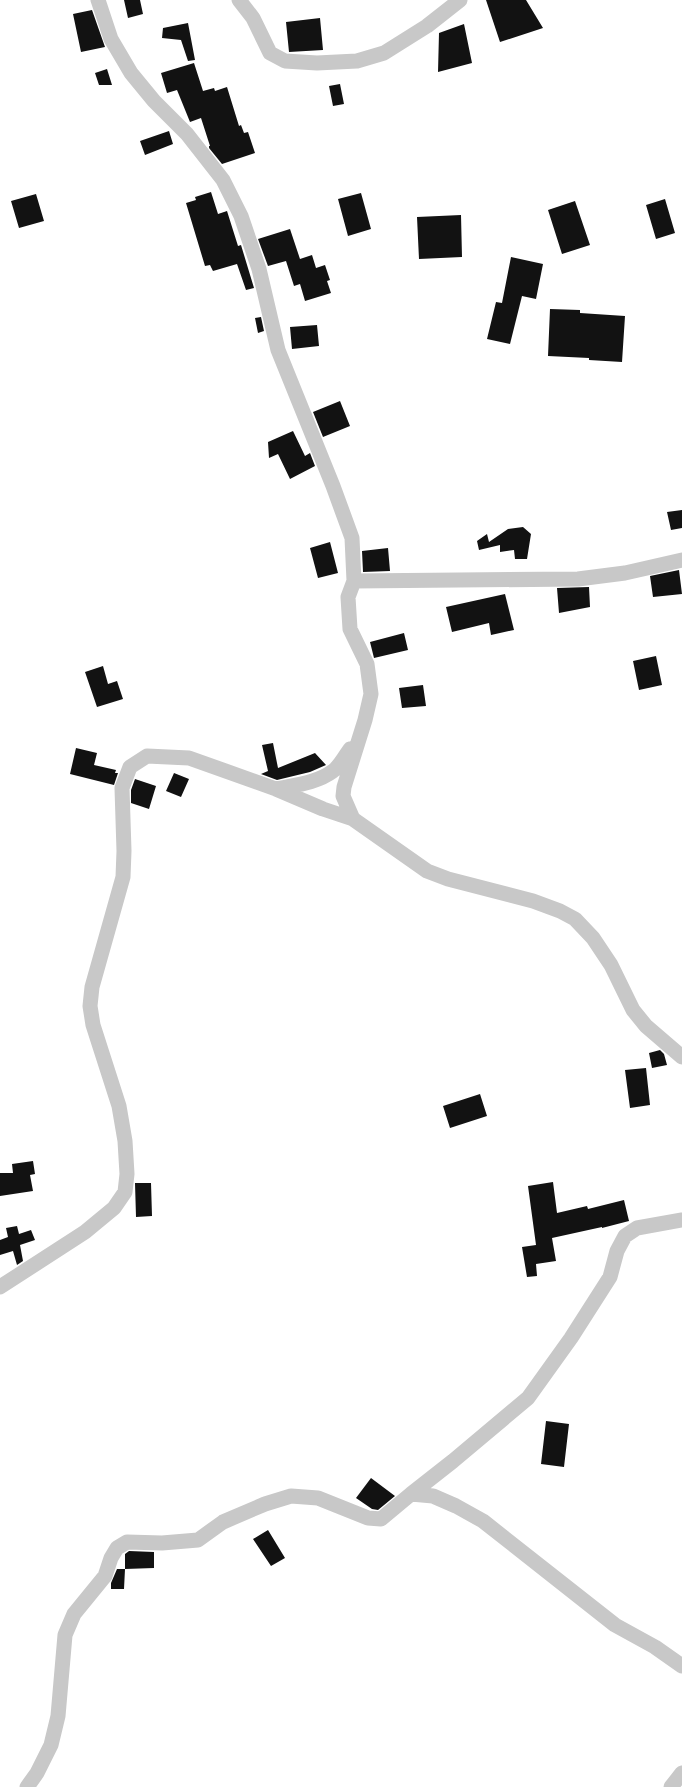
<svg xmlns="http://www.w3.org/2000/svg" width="682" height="1787" viewBox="0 0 682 1787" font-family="'Titillium Web',sans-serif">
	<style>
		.building { fill: #121212 }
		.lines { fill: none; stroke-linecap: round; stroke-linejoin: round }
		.minor { stroke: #c8c8c8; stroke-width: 15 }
	</style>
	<rect width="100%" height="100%" fill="#fff"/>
	<path class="building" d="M124,0h16l3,14 -15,4z
		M486,0h40l17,28 -43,14z
		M92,10l13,37 -24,5 -8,-38z
		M320,18l3,32 -34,2 -3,-30z
		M188,23l7,37 -7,1 -7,-21 -19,-2 1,-10z
		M464,24l8,39 -34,9 1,-39z
		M194,63l9,28 11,-3 1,3 12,-4 12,39 2,-1 3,8 4,-1 7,21 -33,11 -13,-16v-2h1l-9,-28 -11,4 -13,-32 -10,3 -6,-20z
		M107,69l5,16h-13l-4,-12z
		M340,84l4,20 -11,2 -4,-20z
		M169,131l4,13 -28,11 -5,-14z
		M211,192l7,22 9,-3 11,35 3,-1 13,43 -8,2 -9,-26 -24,7 -3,-6 -5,1 -19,-63 10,-3 -1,-3z
		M361,193l10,36 -23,7 -10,-37z
		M36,194l8,27 -25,7 -8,-27z
		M665,199l10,34 -19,6 -10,-34z
		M575,201l15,44 -28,9 -14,-44z
		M461,215l1,42 -43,2 -2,-42z
		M290,229l10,30 12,-4 4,13 9,-3 5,15 -3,1 4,12 -26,8 -5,-17 -6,2 -8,-25 -18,5 -10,-27z
		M511,257l32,7 -7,35 -14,-3 -12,48 -23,-5 9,-37 6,1z
		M550,309l30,1v3l45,3 -3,46 -33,-2v-2l-41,-2z
		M261,317l3,14 -6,2 -3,-15z
		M317,325l2,21 -27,3 -2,-22z
		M340,401l10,25 -27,11 -10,-25z
		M293,431l12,25 5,-3 5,13 -25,13 -12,-25 -9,4 -1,-16z
		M682,510v18l-11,2 -4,-18z
		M523,527l8,7 -4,25h-12l-1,-9 -14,2v-7l-21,5 -2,-9 10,-7 2,8 19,-13z
		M330,542l8,31 -20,5 -8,-30z
		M388,548l2,23 -27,1 -1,-21z
		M679,570l3,24 -29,3 -3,-21z
		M589,587l1,20 -31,6 -2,-25z
		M505,594l9,36 -23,5 -2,-12 -37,9 -6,-25z
		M404,633l4,17 -34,8 -4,-16z
		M656,656l6,29 -23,5 -6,-29z
		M103,666l5,18 9,-3 6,18 -26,8 -12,-35z
		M423,685l3,21 -24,2 -3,-20z
		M273,743l5,25 37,-15 11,12 -16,7 -33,8 -16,-6 7,-3 -6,-26z
		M76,748l21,5 -3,12 22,5 -1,3h3l-4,12 -44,-11z
		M174,773l15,6 -8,18 -15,-6z
		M135,779l21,7 -7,23 -18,-6v-13z
		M660,1050l4,4 3,11 -15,3 -3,-15z
		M646,1068l4,37 -20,3 -5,-38z
		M480,1094l7,22 -37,12 -7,-22z
		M33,1161l2,13 -5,1 3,16 -33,5v-23h13l-1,-9z
		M553,1182l4,31 30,-7 1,3 36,-9 5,21 -27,7v-1l-50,11 4,23 -20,3 1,12 -10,1 -5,-30 14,-2 -8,-59z
		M135,1183h16l1,33 -16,1z
		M17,1226l2,8 12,-4 4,10 -15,5 3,16 -6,4 -4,-14 -13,4v-15l8,-3 -2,-9z
		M546,1421l23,3 -5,43 -23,-3z
		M371,1478l24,18 -17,14 -6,-1 -16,-11z
		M268,1530l17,28 -14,8 -18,-27z
		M129,1551l25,1v16l-29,1v-15z
		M117,1569h8l-1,20h-13v-6z"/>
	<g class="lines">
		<path class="minor" d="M98,0l13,39 20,34 23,28 33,33 36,46 18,36 18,53 19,81 55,136 19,52 2,43 -6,16 2,32 17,35 4,30 -6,26 -21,67 -1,9 10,23
			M239,0l14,18 17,35 15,8 32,2 40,-2 27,-8 43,-27 33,-26
			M354,581l224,-2 47,-6 57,-13
			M276,789c19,-4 41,-6 57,-18 7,-5 12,-15 17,-22
			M0,1287l85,-55 29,-24 11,-16 2,-18 -2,-33 -6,-35 -26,-81 -3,-19 2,-19 31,-110 1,-26 -2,-63 8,-21 17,-11 42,2 87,31 47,20 30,10 74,52 21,8 85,22 27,10 15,8 18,19 18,27 22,45 13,16 36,31
			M411,1494l22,2 23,10 27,15 132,104 40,22 27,19
			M27,1787l10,-14 14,-28 7,-29 7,-81 9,-21 31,-38 6,-18 6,-10 10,-6 35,1 36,-3 25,-18 42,-18 26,-8 27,2 50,20 13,1 30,-25 42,-33 75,-63 43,-60 39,-61 7,-26 8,-15 12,-8 45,-8
			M671,1787l11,-14"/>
	</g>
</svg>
